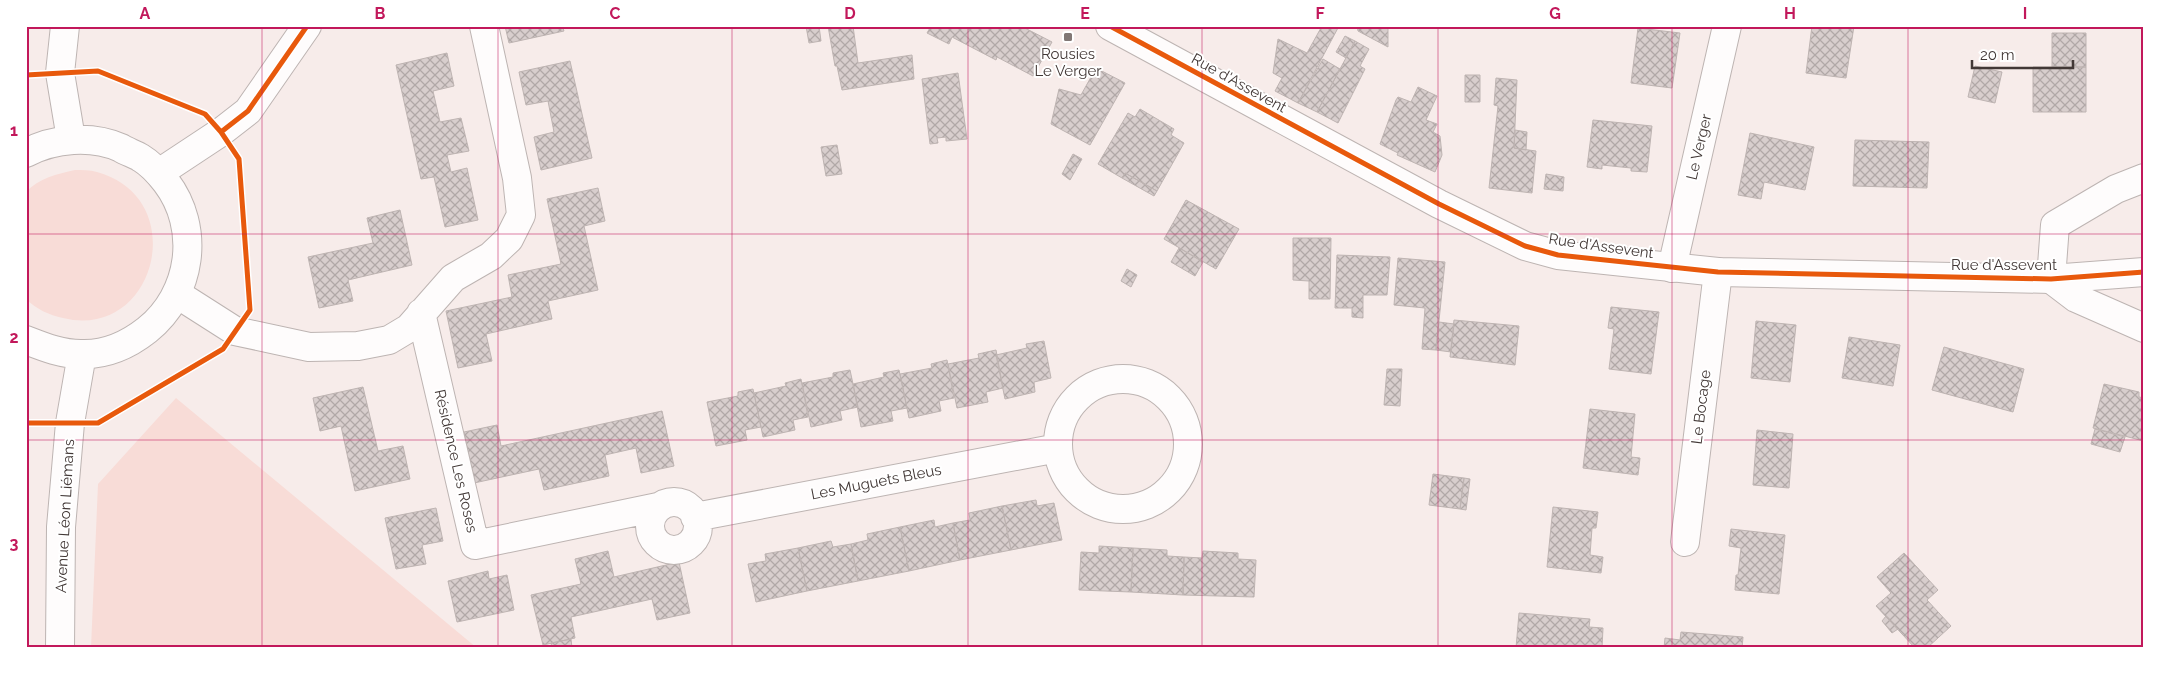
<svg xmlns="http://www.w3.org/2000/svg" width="2170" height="674" viewBox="0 0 2170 674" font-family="Raleway,sans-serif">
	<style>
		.grass { fill: #f8dcd7 }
		.building { fill: url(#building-cross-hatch); stroke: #beb4b2 }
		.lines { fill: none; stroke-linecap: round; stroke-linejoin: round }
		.minor-casing { stroke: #bdb4b2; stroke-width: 30 }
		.tertiary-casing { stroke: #bdb4b2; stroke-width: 30 }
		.secondary-casing { stroke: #bdb4b2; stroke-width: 30 }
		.minor { stroke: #fefcfc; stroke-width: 28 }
		.tertiary { stroke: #fefcfc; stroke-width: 28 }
		.secondary { stroke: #fefcfc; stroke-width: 28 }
		.cycleway-casing { stroke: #fff; stroke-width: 8 }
		.cycleway { stroke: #e8590c; stroke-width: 5 }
		.grid { fill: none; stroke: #c2185b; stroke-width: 1; stroke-opacity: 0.55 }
		.poi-dot { fill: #817775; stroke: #fff; stroke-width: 2 }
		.labels { text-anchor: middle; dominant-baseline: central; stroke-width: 4; stroke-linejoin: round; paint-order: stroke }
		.poi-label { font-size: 15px; fill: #423836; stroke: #fff }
		.street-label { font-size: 15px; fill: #423836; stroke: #fff }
		.neatline { fill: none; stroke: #c2185b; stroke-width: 2 }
		.grid-label { font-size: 16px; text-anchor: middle; font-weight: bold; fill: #c2185b }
	</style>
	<defs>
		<pattern id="building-cross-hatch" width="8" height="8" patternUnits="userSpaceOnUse" patternTransform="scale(1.25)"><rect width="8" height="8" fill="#d8cecd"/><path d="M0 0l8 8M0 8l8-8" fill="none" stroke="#b1a8a7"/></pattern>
	</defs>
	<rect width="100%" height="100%" fill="#f7ecea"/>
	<path class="grass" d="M75,170c7,0 15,0 22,2 95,26 59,169 -34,146 -14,-3 -27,-9 -37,-19v-107c13,-14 31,-18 49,-22z
		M176,398l301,250h-386l7,-164z"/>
	<path class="building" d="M505,26h57l2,5 -55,12z
		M806,26h13l2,15 -12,2z
		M828,26h25l5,37 54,-8 2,24 -72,11 -5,-24h-2z
		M931,26h90l31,16 -19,34 -36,-19 -1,3 -44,-23 -3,7 -22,-11z
		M1322,26h17l-41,77 -23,-12 7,-13 -9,-5 5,-34 29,14z
		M1357,26h31v21l-30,-16z
		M1812,26h42l-8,52 -40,-5z
		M1638,28l42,5 -8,55 -41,-5z
		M2052,33h34v34h-34z
		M1345,36l10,5 -9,17 -10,-6z
		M1355,41l14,8 -9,17 5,3 -27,54 -21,-11z
		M447,53l7,33 -21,5 7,31 21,-4 8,33 -22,4 4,17 16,-4 11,52 -33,7 -11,-50 -13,2 -25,-114z
		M1323,59l17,10 -23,43 -19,-9z
		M570,61l22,97 -51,12 -7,-33 20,-5 -6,-31 -22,4 -7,-33z
		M1975,66l27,6 -7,31 -27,-6z
		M2033,67h53v45h-53z
		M1096,68l29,15 -35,62 -39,-21 8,-35 22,6z
		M958,73l9,66 -21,2v-4l-9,1 1,5 -8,1 -8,-65z
		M1465,75h15v27h-15z
		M1496,78l21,2 -3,68 22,3 -4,42 -43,-5 9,-82 -4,-1z
		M1418,87l19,9 -11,24 11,4 -4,8 7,4 2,19 -7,17 -38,-17 1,-2 -18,-9 16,-44 2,-3 13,5z
		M1140,109l34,20 -3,6 13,8 -27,48 -32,-18 -3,5 -24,-14 30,-51 7,4z
		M1593,120l59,6 -5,46 -16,-1v-3l-29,-3v4l-15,-2z
		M1515,130l12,2 -1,18 -12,-2z
		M1750,133l64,14 -9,43 -41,-8 -3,17 -23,-4z
		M1855,140l74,2 -2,46 -74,-2z
		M837,145l5,29 -16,2 -5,-29z
		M1073,154l9,5 -12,21 -8,-6z
		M1125,173l32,18 -3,5 -32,-18z
		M1546,174l18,3 -1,14 -19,-2z
		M598,188l7,33 -21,5 14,64 -50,11 4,18 -66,15 6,27 -34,7 -12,-57 66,-14 -4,-22 53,-11 -14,-65z
		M1186,200l53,29 -23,40 -52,-30z
		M400,210l12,55 -64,15 5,21 -34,7 -11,-51 65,-14 -6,-25z
		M1293,238h38l-1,61h-21v-18l-16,-1z
		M1179,248l24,14 -8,14 -24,-14z
		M1337,255l53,2 -3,38h-24v23l-11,-1v-9h-17z
		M1398,258l47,4 -9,88 -14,-1 3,-41 -31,-3z
		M1127,269l10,6 -6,12 -10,-6z
		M1611,307l48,5 -8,62 -42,-5 5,-40 -6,-1z
		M1454,320l65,6 -4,39 -65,-8z
		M1756,321l40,4 -6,57 -39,-4z
		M1439,322l15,2 -3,28 -15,-2z
		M1849,337l51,8 -7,41 -51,-8z
		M1044,341l7,37 -17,4 1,10 -30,7 -9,-44 31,-7 -1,-4z
		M1944,347l80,22 -11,43 -81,-22z
		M996,350l7,38 -17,4 2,10 -31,6 -9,-44 31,-6 -1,-4z
		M947,360l7,38 -15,3 2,10 -32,7 -9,-44 32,-6 -1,-4z
		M1387,369h15l-2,37 -16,-1z
		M850,370l8,37 -18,4 2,9 -31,7 -9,-44 31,-6v-4z
		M899,370l8,38 -16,3 2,10 -32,6 -8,-43 31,-7 -1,-4z
		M801,379l7,38 -15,3 2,10 -32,7 -9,-44 32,-7 -1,-3z
		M2104,384l35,8v5l5,1v43l-51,-13z
		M363,387l15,64 25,-5 7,33 -55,12 -14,-65 -21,5 -7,-33z
		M753,389l8,38 -16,3 2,10 -31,6 -9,-44 31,-6v-4z
		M1590,409l45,5 -4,43 9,1 -2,17 -55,-7z
		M662,411l12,55 -33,7 -5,-25 -31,7 4,21 -65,14 -5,-21 -65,14 -10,-51 33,-7 4,21z
		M2095,429l30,8 -5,15 -29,-8z
		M1757,430l36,4 -4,54 -36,-3z
		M1433,474l31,4 -4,31 -31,-4z
		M1464,478l6,1 -4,31 -6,-1z
		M1036,500l1,6 17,-3 8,37 -51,10 -9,-44z
		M1002,506l9,44 -51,10 -7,-37 17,-3 -1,-7z
		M1553,507l45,5 -2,16h-4l-2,27 13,2 -2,16 -54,-6z
		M436,508l7,33 -21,4 4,19 -30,5 -11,-51z
		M934,520l1,7 18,-4 7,37 -51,11 -9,-44z
		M900,527l9,44 -51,10 -7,-37 17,-4 -1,-6z
		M1731,529l54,6 -6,59 -44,-4 1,-15h2l3,-27 -12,-2z
		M831,541l2,6 18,-3 7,37 -51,10 -9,-43z
		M1099,546l34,2 -2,44 -52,-2 2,-38 18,1z
		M798,548l9,43 -51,11 -8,-38 18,-3 -1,-7z
		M1133,548l34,2v6l17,1 -1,38 -52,-3z
		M608,551l6,26 65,-15 11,51 -33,7 -5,-21 -81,18 4,21 -32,7 -12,-50 50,-11 -6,-25z
		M1203,551l35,2v6l18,1 -2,37 -71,-2 1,-38 18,1z
		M1904,553l34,37 -11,10 24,26 -24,22h-12l-39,-42 15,-13 -14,-16z
		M488,571l1,8 18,-4 7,35 -57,12 -9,-41z
		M1519,613l71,6 -1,8 14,1 -1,20h-86z
		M1886,616l12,13 -6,4 -10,-12z
		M1681,632l62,5 -1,11h-78l1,-10 15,2z
		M571,639l1,9h-20l-1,-5z"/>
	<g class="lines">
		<g class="minor-casing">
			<path id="minor" d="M2144,178l-28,11 -61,36 -4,54 25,19 68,30
				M1672,268l55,-242
				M177,294l58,37 74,16 49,-1 31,-6 20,-12 44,-50 38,-22 18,-17 12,-24 -4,-37 -33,-152
				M421,313l54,232 183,-38
				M1058 444a65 65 0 1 1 130 0a65 65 0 1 1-130 0Z
				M650 526a24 24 0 1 1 48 0a24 24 0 1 1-48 0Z
				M695,517l363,-69
				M1685,542l33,-270"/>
		</g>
		<g class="tertiary-casing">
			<path id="tertiary" d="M1110,26l329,178 86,42 33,9 160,17 333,7 93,-7
				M159,173l62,-41 27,-21 59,-85"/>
		</g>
		<g class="secondary-casing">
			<path id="secondary" d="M65,26l-5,47 11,66
				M26,153c28,-15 66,-18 95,-5 6,4 14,6 20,10 10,6 18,15 25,24 35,46 26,112 -19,148 -19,15 -42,25 -66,24 -20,0 -37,-7 -55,-14
				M60,648l1,-121 9,-104 12,-69"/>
		</g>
		<use href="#minor" class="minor"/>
		<use href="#tertiary" class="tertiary"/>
		<use href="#secondary" class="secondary"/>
		<g class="cycleway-casing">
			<path id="cycleway" d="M1110,26l329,178 86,42 33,9 160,17 333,7 93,-7
				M26,75l72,-4 107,43 16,18 18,27 11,151 -27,39 -125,74h-72
				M221,132l27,-21 59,-85"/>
		</g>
		<use href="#cycleway" class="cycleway"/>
	</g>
	<path class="grid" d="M262,26v622M498,26v622M732,26v622M968,26v622M1202,26v622M1438,26v622M1672,26v622M1908,26v622M26,234h2118M26,440h2118"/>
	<rect class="poi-dot" x="1063" y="32" width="10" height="10" rx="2.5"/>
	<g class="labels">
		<g class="poi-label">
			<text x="1068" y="54">Rousies<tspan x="1068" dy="17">Le Verger</tspan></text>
		</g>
		<g class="street-label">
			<text transform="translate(1239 83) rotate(29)">Rue d'Assevent</text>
			<text transform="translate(1699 147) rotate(-77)">Le Verger</text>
			<text transform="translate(1601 246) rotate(8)">Rue d'Assevent</text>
			<text x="2004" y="265">Rue d'Assevent</text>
			<text transform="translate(1701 407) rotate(-83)">Le Bocage</text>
			<text transform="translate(456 461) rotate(77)">Résidence Les Roses</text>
			<text transform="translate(876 482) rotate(-11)">Les Muguets Bleus</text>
			<text transform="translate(65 516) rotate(-87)">Avenue Léon Liémans</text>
		</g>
	</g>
	<rect width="2170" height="674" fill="none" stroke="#ffffff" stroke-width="55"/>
	<path d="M1972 60v8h101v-8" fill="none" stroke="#423836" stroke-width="2.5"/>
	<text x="1980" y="60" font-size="15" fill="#423836" stroke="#ffffff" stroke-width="4" paint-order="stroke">20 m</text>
	<rect x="28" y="28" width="2114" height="618" class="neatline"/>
	<g class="grid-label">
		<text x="145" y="19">A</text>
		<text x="380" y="19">B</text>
		<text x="615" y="19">C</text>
		<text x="850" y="19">D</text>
		<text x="1085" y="19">E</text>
		<text x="1320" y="19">F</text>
		<text x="1555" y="19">G</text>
		<text x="1790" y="19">H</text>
		<text x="2025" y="19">I</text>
		<text x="14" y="136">1</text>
		<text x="14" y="343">2</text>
		<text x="14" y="549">3</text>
	</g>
</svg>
